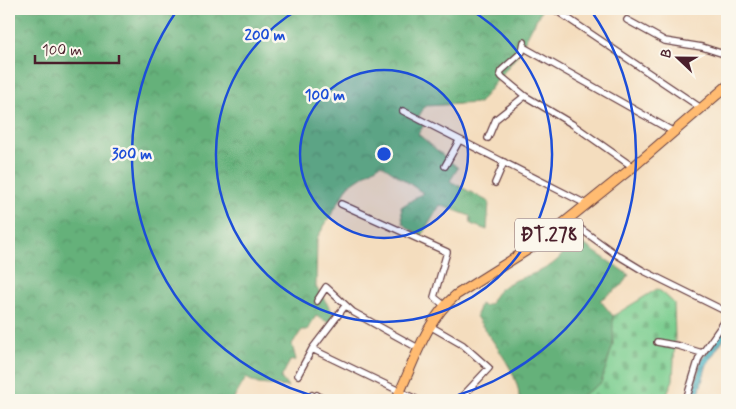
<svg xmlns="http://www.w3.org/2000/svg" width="736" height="409" viewBox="0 0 736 409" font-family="Mynerve,sans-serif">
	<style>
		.forest { fill: url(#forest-crowns); stroke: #586852 }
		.cemetery { fill: url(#cemetery-stones); stroke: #63765e }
		.water { fill: url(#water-waves); stroke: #486876 }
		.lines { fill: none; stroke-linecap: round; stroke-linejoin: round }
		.minor-casing { stroke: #643c41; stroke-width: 8 }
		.primary-casing { stroke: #643c41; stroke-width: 11 }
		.minor { stroke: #fff; stroke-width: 5.5 }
		.primary { stroke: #ffbb71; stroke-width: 9 }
		.ring { fill: none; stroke: #1d4ed8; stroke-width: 2.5 }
		.labels { text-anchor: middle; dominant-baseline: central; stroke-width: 5; stroke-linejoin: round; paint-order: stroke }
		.shield { fill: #fbf7ec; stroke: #7f6065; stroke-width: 1 }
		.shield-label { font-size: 19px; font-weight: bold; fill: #4a1f2b }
		.centre { fill: #1d4ed8; stroke: #fbf7ec; stroke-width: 2.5 }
		.ring-label { font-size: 15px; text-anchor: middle; font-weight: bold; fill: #1d4ed8; stroke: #fbf7ec; stroke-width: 5; stroke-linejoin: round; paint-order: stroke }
	</style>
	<defs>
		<pattern id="forest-crowns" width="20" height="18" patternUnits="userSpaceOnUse" patternTransform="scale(1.25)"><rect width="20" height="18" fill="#65b17a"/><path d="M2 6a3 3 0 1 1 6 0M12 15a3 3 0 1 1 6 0" fill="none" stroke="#558f64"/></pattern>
		<pattern id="cemetery-stones" width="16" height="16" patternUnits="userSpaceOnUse" patternTransform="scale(1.25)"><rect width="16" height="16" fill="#7cce90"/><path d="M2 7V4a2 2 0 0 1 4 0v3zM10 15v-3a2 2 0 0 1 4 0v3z" fill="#6db07c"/></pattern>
		<pattern id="water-waves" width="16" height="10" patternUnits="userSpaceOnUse" patternTransform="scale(1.25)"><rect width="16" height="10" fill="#45b1c2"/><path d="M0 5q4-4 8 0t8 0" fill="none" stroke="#3c8f9e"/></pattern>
	</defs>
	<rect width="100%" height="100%" fill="#fbf7ec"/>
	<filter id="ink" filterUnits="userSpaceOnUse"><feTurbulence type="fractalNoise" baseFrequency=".02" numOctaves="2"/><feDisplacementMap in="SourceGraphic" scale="10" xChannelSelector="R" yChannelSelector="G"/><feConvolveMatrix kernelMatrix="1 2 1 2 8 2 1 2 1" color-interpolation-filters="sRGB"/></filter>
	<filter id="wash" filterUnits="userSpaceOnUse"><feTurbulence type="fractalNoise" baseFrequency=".0096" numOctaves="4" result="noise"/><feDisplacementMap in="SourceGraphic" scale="20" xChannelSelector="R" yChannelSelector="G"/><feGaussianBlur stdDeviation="1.12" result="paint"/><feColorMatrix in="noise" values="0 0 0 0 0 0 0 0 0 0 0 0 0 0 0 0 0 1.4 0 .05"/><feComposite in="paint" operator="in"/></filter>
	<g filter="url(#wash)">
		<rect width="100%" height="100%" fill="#f4ddbe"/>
		<path class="forest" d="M9,9h533l-26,48 -37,46 -54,3 -9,15 8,4 -6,9 40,34 -8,13 39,21 -2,28 -16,-6 -1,-8 -30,-11 -18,30 -13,-6 -6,-6 -2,-16 22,-14 -42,-29 -32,21 -32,53 -1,49 18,27 -4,9 -14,-7 -9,14h-5l-10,14 4,16 -6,1 -9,17 7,9 -30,-3 -12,-6 -13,22h-224z
			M564,233h3l62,42 -9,12 -20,13 13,16 1,12 -1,17 -12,38 -26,17h-56c2,-26 -30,-62 -43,-84l4,-12 3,2 7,-2c12,-33 57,-22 75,-54l-3,-12z"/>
		<path class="cemetery" d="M657,289l6,4 11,10 1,36 -2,41 -9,20h-89l26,-17 12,-38v-29z"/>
		<path class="water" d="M727,324v10l-20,30 -10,36h-6l10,-40z"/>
	</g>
	<g filter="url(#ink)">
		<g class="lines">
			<g class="minor-casing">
				<path id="minor" d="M554,9l147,99
					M721,9l6,3
					M627,20l38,21 37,6 25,8
					M524,42l-2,10 -21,19 -1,3 2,3 23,19 47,28 61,43
					M523,47l151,85
					M403,111l183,93
					M488,138l8,-19 29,-23
					M445,166l14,-25
					M495,183l9,-21
					M341,204l106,48 -13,45 10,8
					M567,219l47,34 28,17 85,42
					M317,301l9,-14 27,25 65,36
					M430,326l33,19 26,23 -30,32
					M657,342l22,4 23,7
					M312,349l106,51
					M298,375l14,-26 33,-43
					M465,394l5,6
					M317,395l7,5
					M308,400l4,-5
					M686,400l13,-42 28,-40"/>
			</g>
			<g class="primary-casing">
				<path id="primary" d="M396,400c18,-36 28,-78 60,-105l81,-51 14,-11 82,-66 94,-81"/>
			</g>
			<use href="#minor" class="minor"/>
			<use href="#primary" class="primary"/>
		</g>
	</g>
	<circle cx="384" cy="154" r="84" fill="#1d4ed8" fill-opacity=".12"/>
	<g class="ring">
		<circle cx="384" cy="154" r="84"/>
		<path d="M469 9A168 168 0 1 1 299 9"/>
		<path d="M329 400A252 252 0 0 1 178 9M590 9A252 252 0 0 1 439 400"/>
	</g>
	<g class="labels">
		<rect class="shield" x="515" y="218.5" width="68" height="33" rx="4"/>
		<g class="shield-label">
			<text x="549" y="235">ĐT.278</text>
		</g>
	</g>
	<circle cx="384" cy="154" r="8" class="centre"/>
	<g class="ring-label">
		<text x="265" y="40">200 m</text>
		<text x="325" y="100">100 m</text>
		<text x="132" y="159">300 m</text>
	</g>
	<rect width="736" height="409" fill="none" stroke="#fbf7ec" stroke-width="30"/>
	<g transform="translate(678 58) rotate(292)" stroke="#fbf7ec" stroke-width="4" paint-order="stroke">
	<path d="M0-4L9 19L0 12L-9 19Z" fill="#4a1f2b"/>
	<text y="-8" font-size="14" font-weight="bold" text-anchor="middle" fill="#4a1f2b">B</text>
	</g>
	<path d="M35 55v8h84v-8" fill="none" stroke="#4a1f2b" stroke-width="2.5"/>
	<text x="42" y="55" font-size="15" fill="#4a1f2b" stroke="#fbf7ec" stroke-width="4" paint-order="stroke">100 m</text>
</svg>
